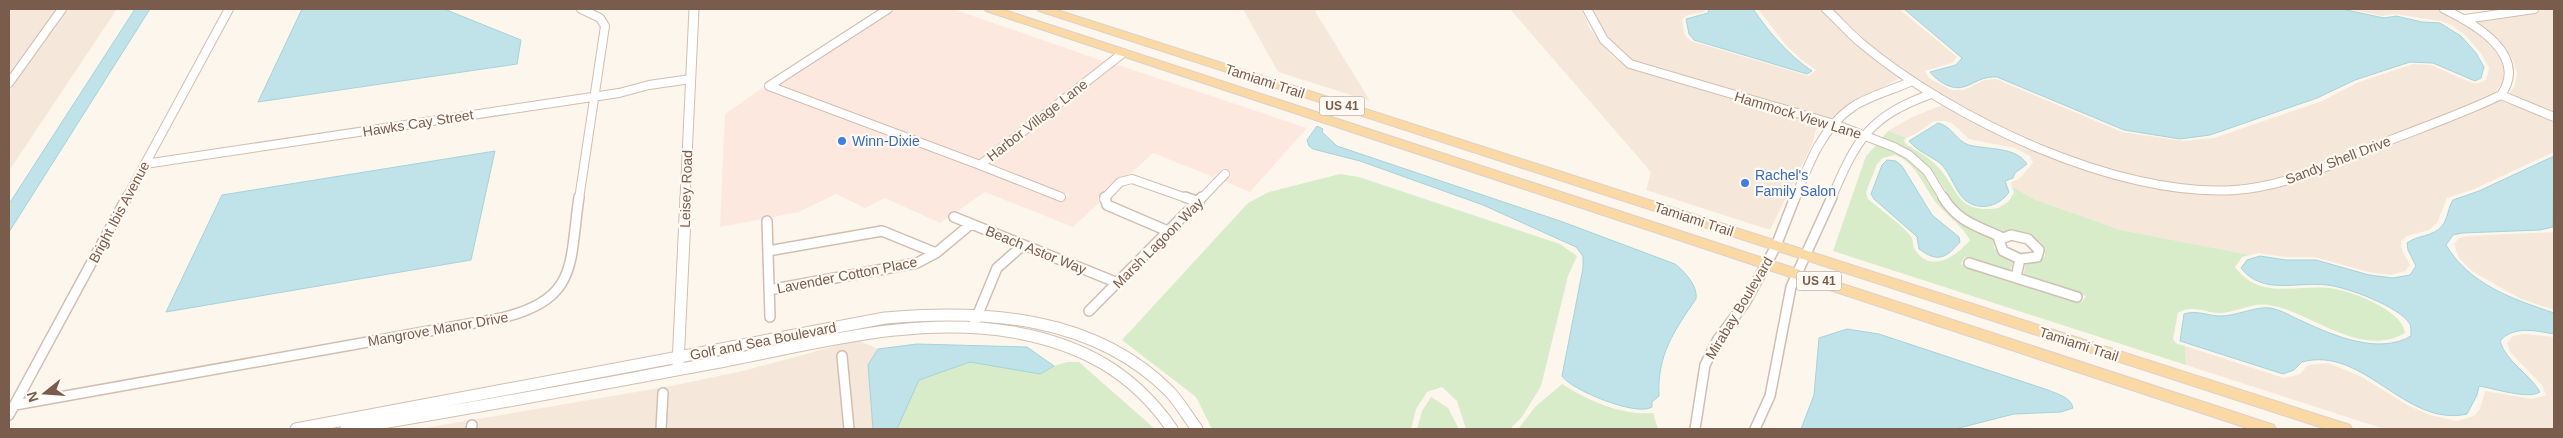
<svg xmlns="http://www.w3.org/2000/svg" width="2563" height="438" viewBox="0 0 2563 438" font-family="Arial,sans-serif">
	<style>
		.residential { fill: #f5e8da }
		.commercial { fill: #fde8e0 }
		.green { fill: #d8ecc9; fill-rule: evenodd }
		.water { fill: #bfe3e8; stroke: #a5d3da }
		.lines { fill: none; stroke-linecap: round; stroke-linejoin: round }
		.minor-far1-casing { stroke: #d1beb0; stroke-width: 10 }
		.minor-casing { stroke: #d1beb0; stroke-width: 12 }
		.tertiary-far1-casing { stroke: #d1beb0; stroke-width: 11 }
		.tertiary-casing { stroke: #d1beb0; stroke-width: 13 }
		.primary-casing { stroke: #dad1cd; stroke-width: 2 }
		.minor-far1 { stroke: #fff; stroke-width: 8 }
		.minor { stroke: #fff; stroke-width: 9 }
		.tertiary-far1 { stroke: #fff; stroke-width: 9 }
		.tertiary { stroke: #fff; stroke-width: 11 }
		.primary { fill: #fbd9a5; fill-rule: evenodd }
		.shop-dot { fill: #3f7fe0; stroke: #fffaf3; stroke-width: 2 }
		.labels { text-anchor: middle; dominant-baseline: central; stroke-width: 4.5; stroke-linejoin: round; paint-order: stroke }
		.shield { fill: #fffaf3; stroke: #a28b7f; stroke-width: 1 }
		.shield-label { font-size: 12px; font-weight: bold; fill: #7a5c4d }
		.street-label { font-size: 14px; fill: #7a5c4d; stroke: #fffaf3 }
		.shop-label { font-size: 14px; fill: #366cbe; stroke: #fffaf3; text-anchor: start }
	</style>
	<rect width="100%" height="100%" fill="#fdf6ec"/>
	<path class="residential" d="M9,9h47l-47,66z
		M67,9h50l-108,162v-80z
		M1243,9h84l-12,2 55,90 -92,-29z
		M1510,9h71l9,20 23,28 14,9 196,59 -8,6 -2,12 -43,87 -124,-40 5,-18z
		M1592,9h112l1,3 -17,3 -6,4 2,15 7,7 118,35 7,-6 -14,-10 -16,-15 -28,-36h63l11,12 40,36 28,21 -50,26 -21,16 -195,-58 -11,-7 -23,-28z
		M1832,9h67l58,48 -5,6 -27,8 4,7 22,12h13l20,-10 12,-1 126,53 61,9 31,-3 108,-37 37,-19 54,-18 18,1 41,18h7l7,-3 3,-12 -8,-15 -16,-18 -14,-10 -10,-4 -47,-7 -12,2 -33,-7h89l22,11 31,26 9,11 4,13 -1,11 -8,12 -8,4 -206,82 -50,8h-26l-43,-5 -76,-20 -86,-36 -87,-47 -31,-23z
		M2547,9h7v105l-46,-18 7,-11 2,-12 -5,-15 -10,-12 -30,-25 34,-3z
		M2503,99l51,21v32l-80,37 -27,9 -10,25 -8,7 -22,6 -6,5 1,9 8,15 -5,6 -15,4 -21,-3 -55,-15h-29l-27,-4 -8,2 -129,-25 -85,-30 -24,-13 -1,-5 8,-3 14,-16 -3,-7 -15,-8 -46,-9 -16,-15 -8,-3h-11l-19,13 -9,4 -18,-7 24,-14 31,-12 106,50 112,33 48,6 29,-1 53,-8z
		M2554,232v78l-35,-12 -47,-27 -13,-13 -5,-14 5,-6 7,-2z
		M2524,334l30,3v92h-170l-198,-64 -1,-19 99,32 16,-4 8,-9 20,-2 32,13 49,30 21,9 27,6 17,-5 6,-7 5,-18 47,8 14,-4 -4,-10 -32,-33 -3,-9 6,-7z
		M857,340l21,9 -10,16 5,64h-454l252,-43 76,-16z"/>
	<path class="commercial" d="M894,9h59l153,53 -127,98 -202,-75z
		M1115,64l192,64 -57,64 -27,-11 8,-9 -9,-3 -9,8 -60,-24 -25,23 -14,5 -16,16 1,6 -26,24 -88,-35 -45,31 -55,-25 -20,10 -29,-14 -37,18 -79,15 5,-113 40,-28v2l297,113 8,-6 -82,-32z"/>
	<path class="green" d="M1888,131l18,7 -2,3 3,4c12,7 23,13 32,23 21,24 18,46 59,40l10,-6 6,-9 -2,-6 24,13 85,30 129,25 -8,2 -7,10c24,33 60,18 94,21 21,2 74,22 76,45 -45,26 -93,-21 -136,-28 -17,-3 -35,9 -53,8 -13,-2 -26,-8 -38,0l-5,26 4,5 8,2 1,19 -353,-114 33,-95 12,-13 35,20 9,9 24,40 10,9 37,17 1,10 19,13 -3,11 -45,-15 -4,7 121,38 4,-6 -63,-20 3,-13 12,-1 7,-6c1,-24 -31,-22 -46,-23 -5,-1 -13,-5 -18,-8 -31,-16 -29,-28 -48,-53 -12,-17 -32,-26 -51,-34zM1895,155c23,9 28,32 43,50 11,12 24,21 32,35 -13,16 -39,34 -55,10 -3,-5 -1,-10 -5,-15 -12,-13 -28,-24 -42,-36l-2,-7 11,-28 6,-6z
		M1340,174l19,3 201,67 17,12 -9,20 -27,110 -19,31 -12,12h-44l-9,-28 -15,-14 -15,5 -11,17 -5,20h-199l-16,-32 -74,-57 126,-137 21,-11z
		M970,362l70,12 14,-8 13,-4h12l76,67h-258l22,-49z
		M1562,384c25,16 60,32 91,29l5,16h-140l17,-22z
		M1431,397l17,11 11,21h-42l5,-18z"/>
	<path class="water" d="M135,9h15l-141,223v-28z
		M302,9h142l77,31 -4,24 -259,38z
		M1709,9h44c16,23 35,46 59,62l-5,3 -113,-34 -5,-6 -3,-15 22,-6z
		M1904,9h438l42,9 12,-2 26,6 18,1 21,13 15,17 8,14 -3,11 -6,3 -42,-18 -23,-1 -55,18 -38,18 -107,37 -30,4 -56,-9 -127,-53c-24,-2 -31,21 -56,5 -4,-3 -8,-6 -11,-10l26,-7 6,-7z
		M1938,123c14,3 18,18 31,22 19,5 46,1 58,19l-12,9 -2,5 -8,3 4,11c-9,14 -30,20 -44,8 -10,-9 -14,-26 -24,-36 -10,-8 -24,-13 -32,-23z
		M1317,126l6,3 -1,3 15,14 226,76 112,42c10,8 23,22 21,35 -22,32 -39,56 -37,97l-7,6v5c-15,10 -81,-17 -90,-31l21,-108v-12l-7,-9 -93,-42 -123,-44 -47,-12 -4,-3 -2,-6z
		M495,151l-24,109 -305,52 56,-117z
		M2554,156l-1,71 -13,3 -78,3 -9,2 -7,10c24,40 67,54 108,68v21c-18,-3 -40,-9 -54,7 6,21 29,32 40,51 -11,8 -48,-4 -61,-6l-2,9 -10,19c-62,14 -103,-69 -165,-52l-8,8 -11,4 -103,-33 4,-27c12,-4 22,1 34,2 17,1 37,-10 52,-8 12,2 22,9 32,13 32,15 77,34 109,15 0,-4 0,-9 -1,-12 -10,-17 -63,-37 -83,-39 -30,-4 -64,11 -86,-17l6,-8 13,-4 26,4h30l53,15 24,3 17,-3 6,-9 -8,-16 -1,-7c10,-8 26,-6 35,-17 6,-7 6,-19 11,-26l26,-9z
		M1887,160l9,1 6,5 30,49 27,22 1,5c-14,16 -22,21 -41,7l-2,-12 -3,-3 -40,-35 -3,-5 11,-29z
		M1847,329l32,5 169,56c9,4 23,7 25,18l-12,4 -47,2 -59,15h-154l13,-34 5,-57z
		M917,344l110,3 27,19 -14,8 -70,-12 -51,18 -22,49h-24l-5,-64 10,-16z"/>
	<g class="lines">
		<g class="minor-far1-casing">
			<path id="minor-far1" d="M888,9l-119,77 211,79 143,-112
				M1587,9l17,31 26,24 204,60 60,23 15,8 18,16 17,28
				M1826,9c12,11 23,24 35,34 89,75 256,155 374,147 55,-4 107,-30 158,-51 36,-14 73,-27 108,-44 28,-40 -26,-71 -57,-86
				M2465,19l69,-10
				M9,83l53,-74
				M2501,95l53,22
				M145,164l474,-71 30,-8 42,-6
				M980,165l81,32
				M126,199l103,-190
				M579,199l26,-173 -5,-8 -19,-9
				M1104,199l16,-17 12,-3 57,20
				M1201,199l24,-25
				M1795,199c13,-34 27,-72 59,-93 16,-10 38,-16 56,-24
				M1831,199c26,-60 37,-82 100,-105"/>
		</g>
		<g class="minor-casing">
			<path id="minor" d="M1105,197l2,8 63,27
				M1185,197l14,5
				M1943,197c14,24 34,29 58,40
				M954,217l164,66
				M767,221l3,96
				M2011,235l17,4 11,11 -2,7 -17,2 -17,-8 -4,-11z
				M768,251l114,-20 54,22
				M1969,263l108,34
				M2016,277l4,-18
				M769,290l148,-27 19,-10 35,-29
				M1089,311l113,-114
				M973,326l24,-58 26,-23
				M842,356l7,73
				M15,405l487,-87c77,-20 67,-53 77,-121
				M9,415l118,-218
				M471,429l1,-4
				M661,429l2,-36
				M1695,429l10,-64 13,-26 27,-36 31,-57 19,-49
				M1755,429l15,-33 21,-109 41,-90"/>
		</g>
		<g class="tertiary-far1-casing">
			<path id="tertiary-far1" d="M685,199l9,-190"/>
		</g>
		<g class="tertiary-casing">
			<path id="tertiary" d="M678,364l8,-167
				M296,429l589,-111c100,-9 210,-2 285,74 10,11 18,25 27,37
				M346,429c125,-20 249,-44 374,-67 95,-18 196,-47 293,-30 68,12 120,40 159,97"/>
		</g>
		<g class="primary-casing">
			<path id="primary" d="M984,9h17l1273,416 2,4h-26l-1264,-418z
				M1037,9h17l1296,416 2,4h-26l-1287,-418z"/>
		</g>
		<use href="#minor-far1" class="minor-far1"/>
		<use href="#minor" class="minor"/>
		<use href="#tertiary-far1" class="tertiary-far1"/>
		<use href="#tertiary" class="tertiary"/>
		<use href="#primary" class="primary"/>
	</g>
	<g class="shop-dot">
		<circle cx="842" cy="141" r="5"/>
		<circle cx="1745" cy="183" r="5"/>
	</g>
	<g class="labels">
		<g class="shield">
			<rect x="1319.5" y="96.5" width="45" height="19" rx="4"/>
			<rect x="1796.5" y="271.5" width="45" height="19" rx="4"/>
		</g>
		<g class="shield-label">
			<text x="1342" y="106">US 41</text>
			<text x="1819" y="281">US 41</text>
		</g>
		<g class="street-label">
			<text transform="translate(1265 81) rotate(18)">Tamiami Trail</text>
			<text transform="translate(1798 115) rotate(17)">Hammock View Lane</text>
			<text transform="translate(1037 120) rotate(-38)">Harbor Village Lane</text>
			<text transform="translate(418 123) rotate(-9)">Hawks Cay Street</text>
			<text transform="translate(2338 160) rotate(-21)">Sandy Shell Drive</text>
			<text transform="translate(686 189) rotate(-88)">Leisey Road</text>
			<text transform="translate(119 212) rotate(-62)">Bright Ibis Avenue</text>
			<text transform="translate(1694 219) rotate(18)">Tamiami Trail</text>
			<text transform="translate(1158 243) rotate(-45)">Marsh Lagoon Way</text>
			<text transform="translate(1036 250) rotate(22)">Beach Astor Way</text>
			<text transform="translate(847 275) rotate(-11)">Lavender Cotton Place</text>
			<text transform="translate(1739 308) rotate(-59)">Mirabay Boulevard</text>
			<text transform="translate(438 329) rotate(-10)">Mangrove Manor Drive</text>
			<text transform="translate(763 341) rotate(-11)">Golf and Sea Boulevard</text>
			<text transform="translate(2079 344) rotate(18)">Tamiami Trail</text>
		</g>
		<g class="shop-label">
			<text x="852" y="141">Winn-Dixie</text>
			<text x="1755" y="175">Rachel's<tspan x="1755" dy="16">Family Salon</tspan></text>
		</g>
	</g>
	<rect width="2563" height="438" fill="none" stroke="#7a5c4d" stroke-width="20"/>
	<g transform="translate(45 393) rotate(253)" stroke="#fffaf3" stroke-width="4" paint-order="stroke">
	<path d="M0-4L9 19L0 12L-9 19Z" fill="#7a5c4d"/>
	<text y="-8" font-size="14" font-weight="bold" text-anchor="middle" fill="#7a5c4d">N</text>
	</g>
</svg>
